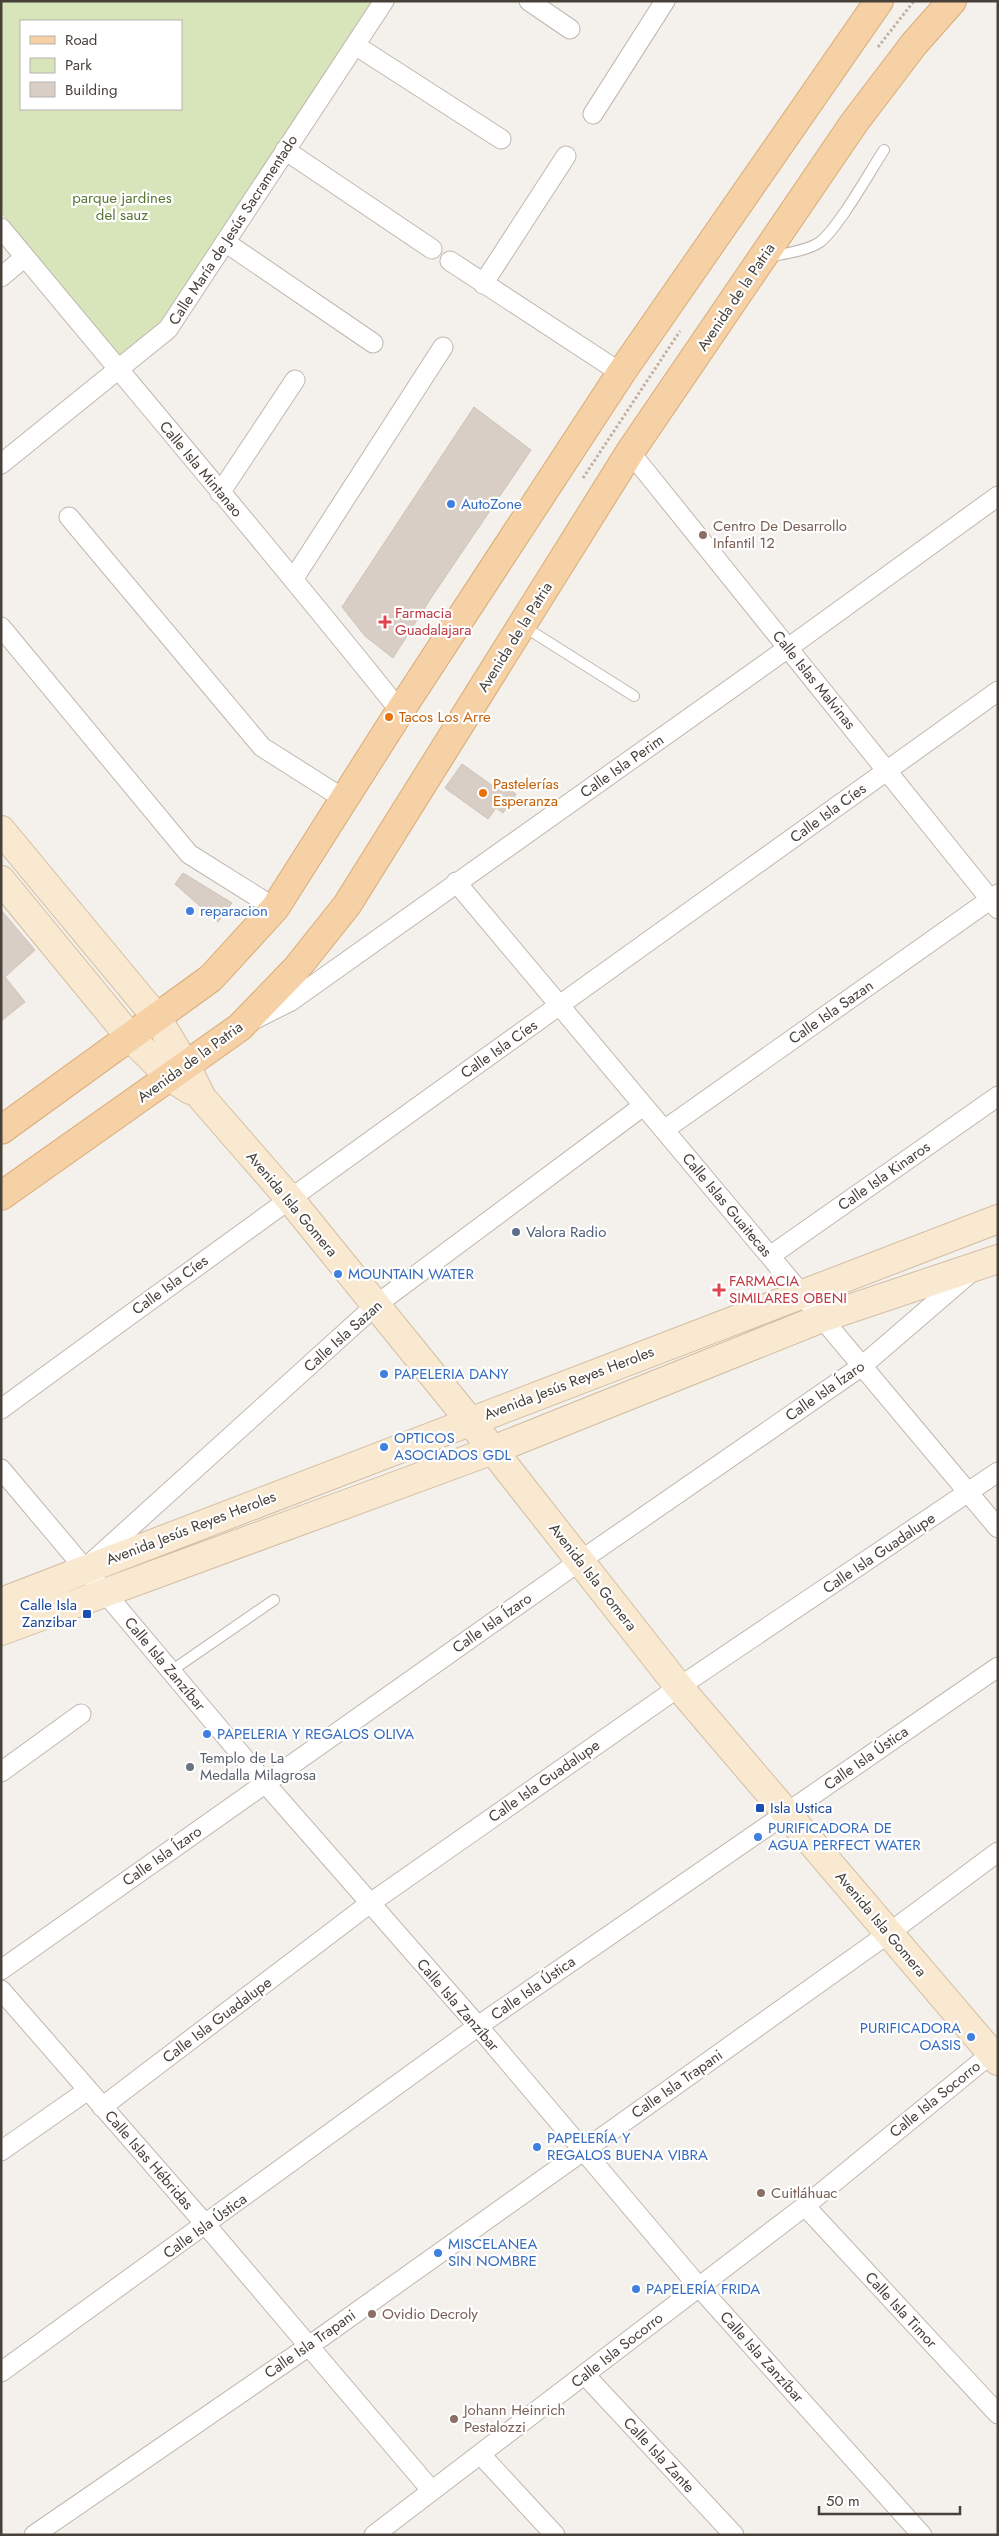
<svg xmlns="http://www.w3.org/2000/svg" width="999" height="2536" viewBox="0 0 999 2536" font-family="Jost,sans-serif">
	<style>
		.green { fill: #d8e4b9; fill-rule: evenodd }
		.building { fill: #d8cec5; stroke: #cfc2b6 }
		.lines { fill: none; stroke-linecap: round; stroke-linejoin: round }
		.lane-casing { stroke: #bfb7af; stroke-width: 12 }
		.street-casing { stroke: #bfb7af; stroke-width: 21 }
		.secondary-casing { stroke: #d2bea2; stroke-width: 30 }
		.primary-casing { stroke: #d9ab76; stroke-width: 30 }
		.path { stroke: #c0b0a2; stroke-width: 3; stroke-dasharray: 2.5 2.5; stroke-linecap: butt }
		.lane { stroke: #fff; stroke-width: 10 }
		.street { stroke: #fff; stroke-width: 19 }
		.secondary { stroke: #fae9d1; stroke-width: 28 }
		.primary { stroke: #f5d1a5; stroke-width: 28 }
		.shop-dot { fill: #3f7fe0; stroke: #fff; stroke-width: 2 }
		.education-dot { fill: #8d6e63; stroke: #fff; stroke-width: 2 }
		.health-dot { fill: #e0444e; stroke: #fff; stroke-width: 2 }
		.food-dot { fill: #e8710a; stroke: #fff; stroke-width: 2 }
		.service-dot { fill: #5c6f8a; stroke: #fff; stroke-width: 2 }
		.transit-dot { fill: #1a4fb4; stroke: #fff; stroke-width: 2 }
		.worship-dot { fill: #6b7280; stroke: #fff; stroke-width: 2 }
		.labels { text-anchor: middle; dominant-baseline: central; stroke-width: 4.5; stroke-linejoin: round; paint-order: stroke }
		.park-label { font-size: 15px; fill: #567532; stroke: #fff }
		.street-label { font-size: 15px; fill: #48413a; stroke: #fff }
		.shop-label { font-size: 15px; fill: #366cbe; stroke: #fff; text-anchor: start }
		.education-label { font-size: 15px; fill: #785e54; stroke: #fff; text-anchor: start }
		.health-label { font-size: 15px; fill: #be3a42; stroke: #fff; text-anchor: start }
		.food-label { font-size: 15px; fill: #c56008; stroke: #fff; text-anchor: start }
		.service-label { font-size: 15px; fill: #4e5e75; stroke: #fff; text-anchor: start }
		.transit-label { font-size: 15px; fill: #164399; stroke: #fff; text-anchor: end }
		.worship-label { font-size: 15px; fill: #5b616d; stroke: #fff; text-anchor: start }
	</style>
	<rect width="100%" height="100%" fill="#f4f1ec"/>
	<path class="green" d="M1,1h371l-210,322 -41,35 -120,-145zM21,21h160v88h-160z"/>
	<path class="building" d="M474,407l57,43 -100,148 -38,60 -28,-22 -23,-29z
		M462,764l38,27 4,-5 12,8 -13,19 -7,-5 -8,11 -43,-31z
		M183,873l49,30 -14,19 -43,-38z
		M1,910l34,40 -30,27 20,25 -24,19z"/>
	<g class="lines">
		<g class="lane-casing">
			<path id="lane" d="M768,257c15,-3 39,-6 52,-15 19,-15 49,-69 64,-92
				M523,626l111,70
				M171,1671l103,-71"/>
		</g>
		<g class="street-casing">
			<path id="street" d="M529,1l41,28
				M355,45l146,94
				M593,114l72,-113
				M285,150l147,99
				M1,228c133,161 269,320 399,483
				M225,242l148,101
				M450,261l171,112
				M1,277l24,-20
				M483,284l83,-128
				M630,452l368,457
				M1,464l167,-135 216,-328
				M220,493l75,-113
				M69,517l193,230 82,52
				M294,578l149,-231
				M1,627l188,227 86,54
				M456,882l542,646
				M255,1019l36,-18 497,-353 210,-152
				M664,1130l334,-236
				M770,1256l228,-160
				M1,1409c330,-242 664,-479 997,-718
				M1,1469l264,314 213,243 221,261 223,248
				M92,1562l284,-257 267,-199
				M1,1772l80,-58
				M1,1970l579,-409 282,-195 108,-93
				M1,1990l205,235 226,266
				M102,2107l267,-203 310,-217 319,-215
				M1,2151l87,-61
				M805,2206l193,208
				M1,2372l477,-346 520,-359
				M585,2375l149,160
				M481,2455l74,80
				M34,2535l275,-189 580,-413 109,-81
				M374,2535l431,-329 193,-158"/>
		</g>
		<g class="secondary-casing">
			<path id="secondary" d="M1,830l156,188 29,48 16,32 87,100 181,223 209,266 319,374
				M1,880l129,157 40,40 20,13
				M1,1602l997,-383
				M1,1631l492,-181 329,-132 176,-59"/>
		</g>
		<g class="primary-casing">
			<path id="primary" d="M1,1130l210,-152 64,-70 125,-197 221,-338 258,-372
				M1,1196l239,-169 56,-58 51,-64 283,-453 224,-329 60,-79 38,-43"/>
		</g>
		<path class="path" d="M878,47l36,-46
			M583,478l97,-147"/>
		<use href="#lane" class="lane"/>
		<use href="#street" class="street"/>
		<use href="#secondary" class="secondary"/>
		<use href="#primary" class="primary"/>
	</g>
	<g class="shop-dot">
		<circle cx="451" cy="504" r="5"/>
		<circle cx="190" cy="911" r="5"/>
		<circle cx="338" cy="1274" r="5"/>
		<circle cx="384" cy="1374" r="5"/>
		<circle cx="384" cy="1447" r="5"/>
		<circle cx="207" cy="1734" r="5"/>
		<circle cx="758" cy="1837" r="5"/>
		<circle cx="971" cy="2037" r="5"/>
		<circle cx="537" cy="2147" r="5"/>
		<circle cx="438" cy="2253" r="5"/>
		<circle cx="636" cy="2289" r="5"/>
	</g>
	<g class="education-dot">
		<circle cx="703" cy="535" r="5"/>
		<circle cx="761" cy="2193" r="5"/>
		<circle cx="372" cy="2314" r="5"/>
		<circle cx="454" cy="2419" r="5"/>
	</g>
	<g class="health-dot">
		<path d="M382.5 614.5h5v5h5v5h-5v5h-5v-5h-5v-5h5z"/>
		<path d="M716.5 1282.5h5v5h5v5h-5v5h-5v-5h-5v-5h5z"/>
	</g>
	<g class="food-dot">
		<circle cx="389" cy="717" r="5"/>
		<circle cx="483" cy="793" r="5"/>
	</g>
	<circle class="service-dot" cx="516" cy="1232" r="5"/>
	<g class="transit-dot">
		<rect x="82" y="1609" width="10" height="10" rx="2.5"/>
		<rect x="755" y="1803" width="10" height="10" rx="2.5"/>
	</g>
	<circle class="worship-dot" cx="190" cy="1767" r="5"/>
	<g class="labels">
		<g class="park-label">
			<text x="122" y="198">parque jardines<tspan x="122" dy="17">del sauz</tspan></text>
		</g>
		<g class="street-label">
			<text transform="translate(233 230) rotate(-57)">Calle María de Jesús Sacramentado</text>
			<text transform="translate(736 297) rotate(-56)">Avenida de la Patria</text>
			<text transform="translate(201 469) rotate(50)">Calle Isla Mintanao</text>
			<text transform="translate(515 637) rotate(-58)">Avenida de la Patria</text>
			<text transform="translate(814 680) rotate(51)">Calle Islas Malvinas</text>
			<text transform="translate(622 766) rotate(-35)">Calle Isla Perim</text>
			<text transform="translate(828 813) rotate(-36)">Calle Isla Cíes</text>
			<text transform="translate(831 1012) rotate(-35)">Calle Isla Sazan</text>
			<text transform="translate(499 1049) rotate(-35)">Calle Isla Cíes</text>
			<text transform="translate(190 1062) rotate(-36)">Avenida de la Patria</text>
			<text transform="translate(884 1176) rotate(-35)">Calle Isla Kinaros</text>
			<text transform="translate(292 1204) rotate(50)">Avenida Isla Gomera</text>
			<text transform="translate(727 1205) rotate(50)">Calle Islas Guaitecas</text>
			<text transform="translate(170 1285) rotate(-36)">Calle Isla Cíes</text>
			<text transform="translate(343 1336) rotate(-42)">Calle Isla Sazan</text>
			<text transform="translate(569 1383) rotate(-21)">Avenida Jesús Reyes Heroles</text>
			<text transform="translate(825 1391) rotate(-35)">Calle Isla Ízaro</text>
			<text transform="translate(191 1528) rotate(-21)">Avenida Jesús Reyes Heroles</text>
			<text transform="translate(879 1553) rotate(-34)">Calle Isla Guadalupe</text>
			<text transform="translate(593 1577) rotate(52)">Avenida Isla Gomera</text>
			<text transform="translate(492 1623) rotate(-35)">Calle Isla Ízaro</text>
			<text transform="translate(165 1664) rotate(50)">Calle Isla Zanzíbar</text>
			<text transform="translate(866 1758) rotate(-35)">Calle Isla Ústica</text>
			<text transform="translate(544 1781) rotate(-35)">Calle Isla Guadalupe</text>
			<text transform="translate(162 1856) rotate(-35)">Calle Isla Ízaro</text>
			<text transform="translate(881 1924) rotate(50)">Avenida Isla Gomera</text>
			<text transform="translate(533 1988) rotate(-35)">Calle Isla Ústica</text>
			<text transform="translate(458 2005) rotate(49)">Calle Isla Zanzíbar</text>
			<text transform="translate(217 2020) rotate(-37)">Calle Isla Guadalupe</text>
			<text transform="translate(677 2084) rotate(-35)">Calle Isla Trapani</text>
			<text transform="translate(935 2099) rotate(-39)">Calle Isla Socorro</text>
			<text transform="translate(149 2160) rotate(49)">Calle Islas Hébridas</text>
			<text transform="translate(205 2226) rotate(-36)">Calle Isla Ústica</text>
			<text transform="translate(901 2310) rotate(47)">Calle Isla Timor</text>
			<text transform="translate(310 2344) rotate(-35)">Calle Isla Trapani</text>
			<text transform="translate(617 2350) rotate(-38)">Calle Isla Socorro</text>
			<text transform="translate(762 2357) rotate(48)">Calle Isla Zanzíbar</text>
			<text transform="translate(659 2455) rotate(47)">Calle Isla Zante</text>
		</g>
		<g class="shop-label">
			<text x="461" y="504">AutoZone</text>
			<text x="200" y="911">reparacion</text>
			<text x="348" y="1274">MOUNTAIN WATER</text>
			<text x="394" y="1374">PAPELERIA DANY</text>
			<text x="394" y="1438">OPTICOS<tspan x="394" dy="17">ASOCIADOS GDL</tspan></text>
			<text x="217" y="1734">PAPELERIA Y REGALOS OLIVA</text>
			<text x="768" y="1828">PURIFICADORA DE<tspan x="768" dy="17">AGUA PERFECT WATER</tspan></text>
			<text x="961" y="2028" text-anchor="end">PURIFICADORA<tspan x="961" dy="17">OASIS</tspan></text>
			<text x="547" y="2138">PAPELERÍA Y<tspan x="547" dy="17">REGALOS BUENA VIBRA</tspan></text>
			<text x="448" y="2244">MISCELANEA<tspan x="448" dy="17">SIN NOMBRE</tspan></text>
			<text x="646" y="2289">PAPELERÍA FRIDA</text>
		</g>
		<g class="education-label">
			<text x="713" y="526">Centro De Desarrollo<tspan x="713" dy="17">Infantil 12</tspan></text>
			<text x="771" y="2193">Cuitláhuac</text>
			<text x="382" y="2314">Ovidio Decroly</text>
			<text x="464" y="2410">Johann Heinrich<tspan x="464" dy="17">Pestalozzi</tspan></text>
		</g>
		<g class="health-label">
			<text x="395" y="613">Farmacia<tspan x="395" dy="17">Guadalajara</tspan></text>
			<text x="729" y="1281">FARMACIA<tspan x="729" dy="17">SIMILARES OBENI</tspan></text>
		</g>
		<g class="food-label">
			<text x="399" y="717">Tacos Los Arre</text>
			<text x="493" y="784">Pastelerías<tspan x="493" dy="17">Esperanza</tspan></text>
		</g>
		<g class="service-label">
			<text x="526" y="1232">Valora Radio</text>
		</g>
		<g class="transit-label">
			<text x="77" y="1605">Calle Isla<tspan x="77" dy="17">Zanzibar</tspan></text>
			<text x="770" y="1808" text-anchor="start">Isla Ustica</text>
		</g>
		<g class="worship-label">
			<text x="200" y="1758">Templo de La<tspan x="200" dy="17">Medalla Milagrosa</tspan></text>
		</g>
	</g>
	<rect width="999" height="2536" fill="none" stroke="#48413a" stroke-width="5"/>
	<rect x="20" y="20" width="162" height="90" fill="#ffffff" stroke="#b6b3b0"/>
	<rect x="30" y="36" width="25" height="8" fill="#f5d1a5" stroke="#b6b3b0"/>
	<text x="65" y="45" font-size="15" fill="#48413a">Road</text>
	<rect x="30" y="58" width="25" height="15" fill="#d8e4b9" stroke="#b6b3b0"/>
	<text x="65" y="70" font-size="15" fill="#48413a">Park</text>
	<rect x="30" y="82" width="25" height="15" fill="#d8cec5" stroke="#b6b3b0"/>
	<text x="65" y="95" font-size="15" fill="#48413a">Building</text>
	<path d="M819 2506v8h141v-8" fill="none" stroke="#48413a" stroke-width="2.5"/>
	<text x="826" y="2506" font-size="15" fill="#48413a" stroke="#ffffff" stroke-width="4" paint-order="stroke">50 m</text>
</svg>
